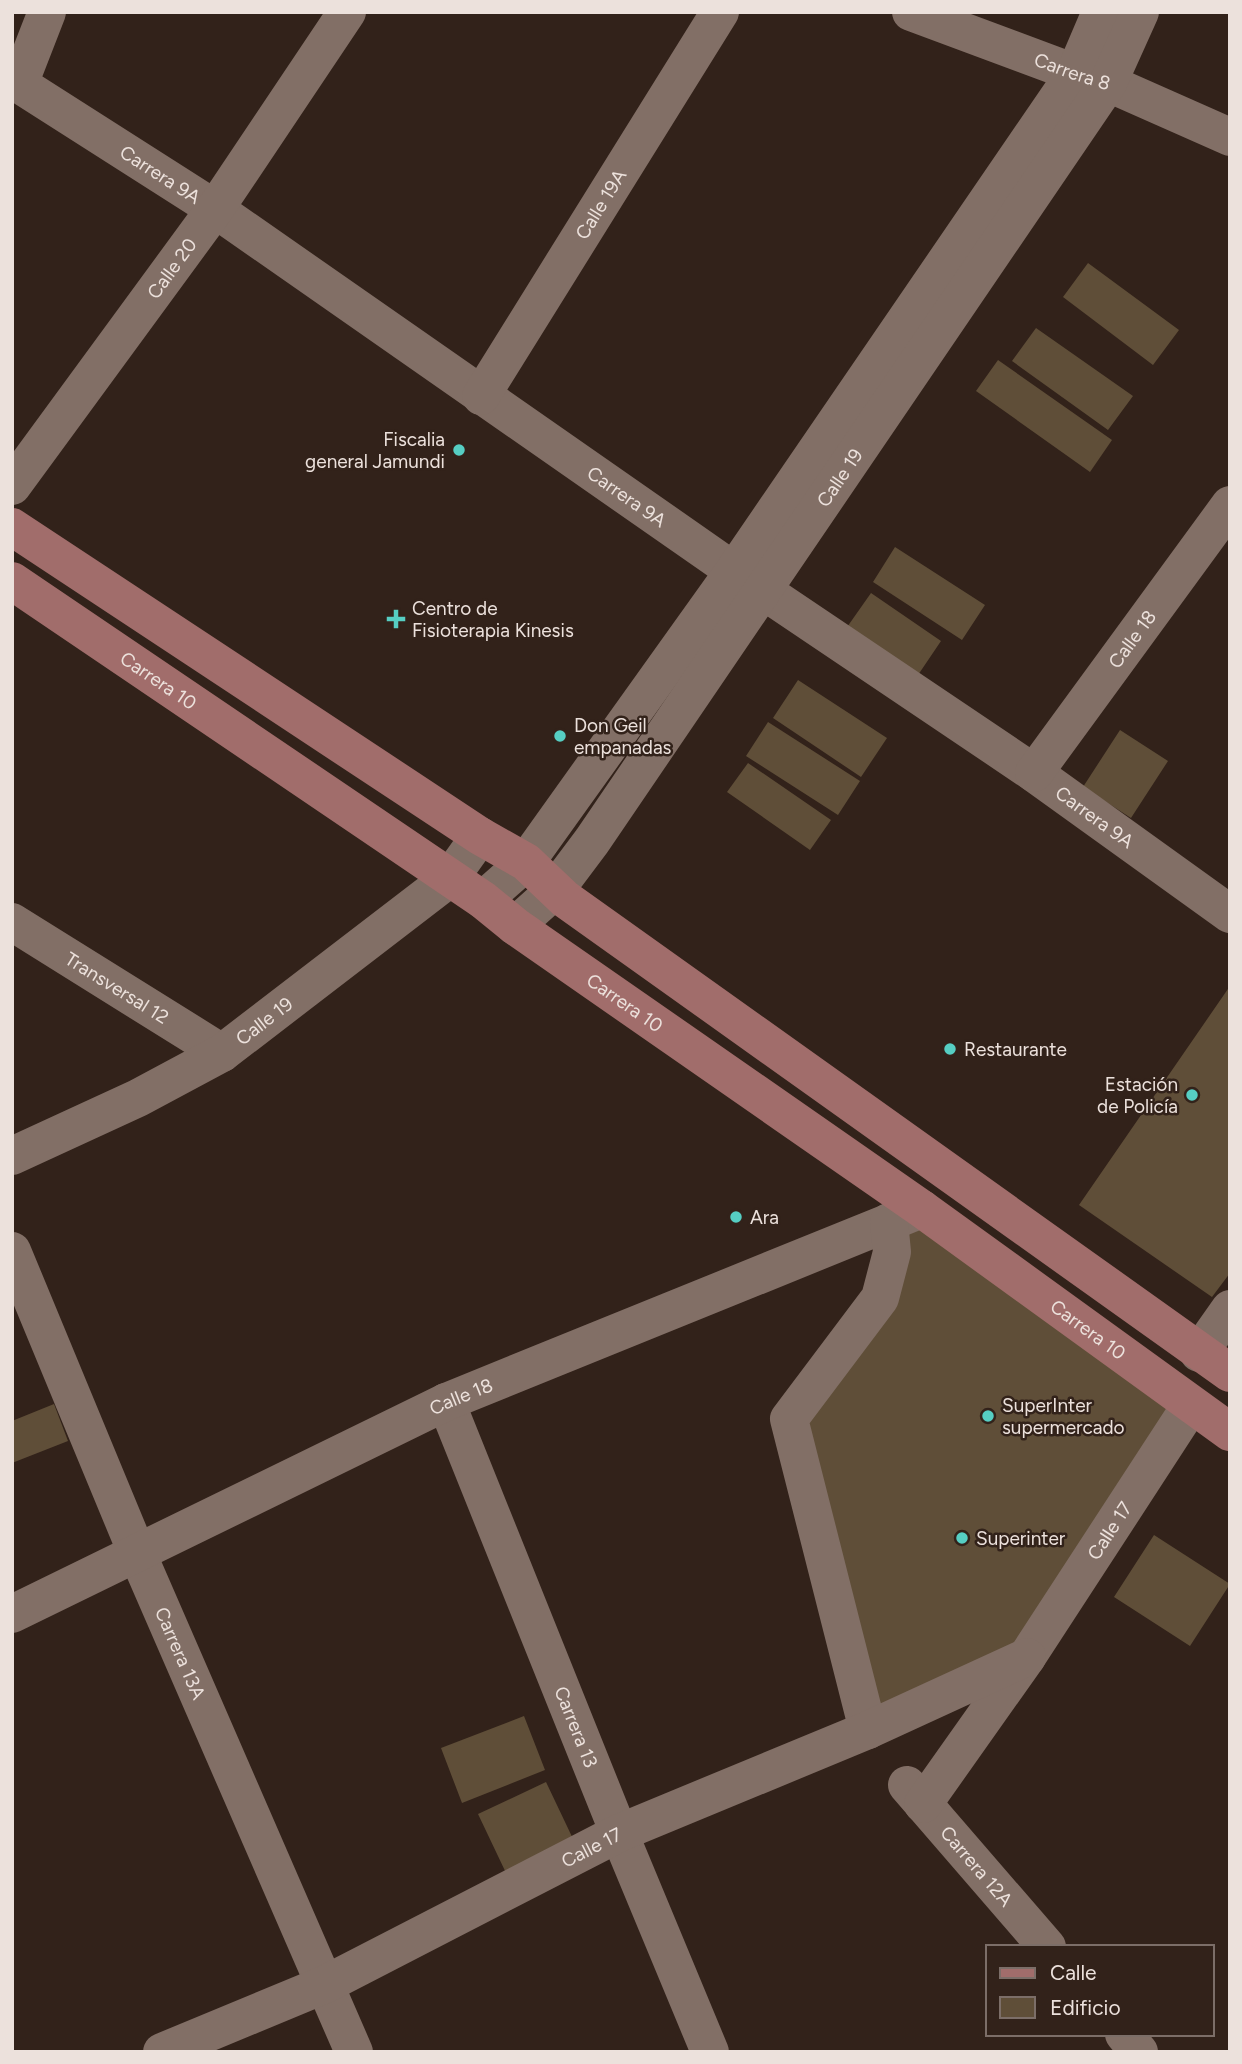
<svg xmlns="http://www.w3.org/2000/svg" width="1242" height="2064" viewBox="0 0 1242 2064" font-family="Figtree,sans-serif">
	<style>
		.building { fill: #5f4e38 }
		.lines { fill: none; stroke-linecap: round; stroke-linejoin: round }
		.minor { stroke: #826f66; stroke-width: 38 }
		.major { stroke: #a16d6b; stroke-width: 38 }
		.poi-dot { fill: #56cec3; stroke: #32221a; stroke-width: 2.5 }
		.labels { text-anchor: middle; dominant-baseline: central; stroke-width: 5; stroke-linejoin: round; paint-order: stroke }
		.street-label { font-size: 19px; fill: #ece1dc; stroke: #32221a }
		.poi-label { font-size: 19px; fill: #ece1dc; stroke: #32221a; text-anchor: start }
	</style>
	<rect width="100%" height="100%" fill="#32221a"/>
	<path class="building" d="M1088,263l91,67 -26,35 -90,-68z
		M1036,328l97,68 -25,34 -96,-69z
		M998,360l114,80 -22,32 -114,-81z
		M895,547l90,58 -23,35 -89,-58z
		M871,593l70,48 -25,37 -71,-48z
		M798,680l89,58 -26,39 -88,-59z
		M768,722l92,59 -22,34 -92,-59z
		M1120,730l48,31 -37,57 -48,-31z
		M748,763l83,57 -21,30 -83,-58z
		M1230,986v287l-18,24 -133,-92z
		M922,1209l269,196 -164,252 -159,73 -79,-311 91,-121 9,-76z
		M54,1404l14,37 -56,22v-42z
		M1154,1535l76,49 -40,62 -76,-49z
		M524,1716l21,54 -83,33 -21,-55z
		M546,1782l29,61 -68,32 -29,-61z"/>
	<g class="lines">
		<g class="minor">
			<path id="s1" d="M47,12l-28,72 196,125 519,362 300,202 196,141"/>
			<path id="s2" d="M911,12l164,61 33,10 122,54"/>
			<path id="s3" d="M481,396l239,-384"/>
			<path id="s4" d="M12,486l203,-277 132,-197"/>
			<path id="s5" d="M1034,773l196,-268"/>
			<path d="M483,900l43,-38 208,-291 341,-498 26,-61"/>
			<path id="s6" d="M12,922l210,131"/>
			<path id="s7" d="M515,926l41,-37 36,-48 516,-758 32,-71"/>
			<path id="s8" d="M12,1156l126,-58 84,-45 228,-175 30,-42"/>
			<path id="s9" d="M12,1251l125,302 217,499"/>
			<path d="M1199,1353l31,-44"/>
			<path id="s10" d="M446,1402l173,431 91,219"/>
			<path id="s11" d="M12,1614l434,-212 476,-193"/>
			<path d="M868,1730l-79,-311 91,-121 12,-46 -3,-30"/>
			<path id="s12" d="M907,1785l140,162"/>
			<path id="s13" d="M923,1804l104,-147 164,-252"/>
			<path d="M1124,2034l15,18"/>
			<path id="s14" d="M162,2052l164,-68 293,-151 249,-103 159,-73"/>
		</g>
		<g class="major">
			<path d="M12,527l468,309 46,26 39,37 665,474"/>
			<path id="s15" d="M12,581l471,319 32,26 407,283 308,223"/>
		</g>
	</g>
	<g class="poi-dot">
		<circle cx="459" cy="450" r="7"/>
		<path d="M392.5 608.5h7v7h7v7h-7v7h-7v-7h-7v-7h7z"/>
		<circle cx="560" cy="736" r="7"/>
		<circle cx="950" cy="1049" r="7"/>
		<circle cx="1192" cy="1095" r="7"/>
		<circle cx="736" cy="1217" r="7"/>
		<circle cx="988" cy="1416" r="7"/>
		<circle cx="962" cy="1538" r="7"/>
	</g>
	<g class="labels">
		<g class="street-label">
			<text stroke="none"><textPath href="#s2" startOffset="172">Carrera 8</textPath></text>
			<text stroke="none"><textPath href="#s1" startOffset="245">Carrera 9A</textPath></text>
			<text stroke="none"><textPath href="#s3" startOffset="226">Calle 19A</textPath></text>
			<text stroke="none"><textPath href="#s4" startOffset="270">Calle 20</textPath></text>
			<text stroke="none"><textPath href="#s7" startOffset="555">Calle 19</textPath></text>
			<text stroke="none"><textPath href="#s1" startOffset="812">Carrera 9A</textPath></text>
			<text stroke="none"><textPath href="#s5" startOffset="166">Calle 18</textPath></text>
			<text stroke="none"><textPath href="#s15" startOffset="177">Carrera 10</textPath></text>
			<text stroke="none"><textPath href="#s1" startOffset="1379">Carrera 9A</textPath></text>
			<text stroke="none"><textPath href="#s6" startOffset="124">Transversal 12</textPath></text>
			<text stroke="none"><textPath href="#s15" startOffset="744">Carrera 10</textPath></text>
			<text stroke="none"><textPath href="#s8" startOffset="287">Calle 19</textPath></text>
			<text stroke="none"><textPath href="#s15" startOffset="1311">Carrera 10</textPath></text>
			<text stroke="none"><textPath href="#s11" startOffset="499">Calle 18</textPath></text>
			<text stroke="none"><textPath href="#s13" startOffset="331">Calle 17</textPath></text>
			<text stroke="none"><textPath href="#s9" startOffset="436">Carrera 13A</textPath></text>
			<text stroke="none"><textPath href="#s10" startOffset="350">Carrera 13</textPath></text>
			<text stroke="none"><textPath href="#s14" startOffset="476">Calle 17</textPath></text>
			<text stroke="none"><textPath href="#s12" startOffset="107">Carrera 12A</textPath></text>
		</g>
		<g class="poi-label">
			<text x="445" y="439" text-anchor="end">Fiscalia<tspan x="445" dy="22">general Jamundi</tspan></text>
			<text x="412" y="608">Centro de<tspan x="412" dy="22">Fisioterapia Kinesis</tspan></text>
			<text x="574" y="725">Don Geil<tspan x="574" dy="22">empanadas</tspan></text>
			<text x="964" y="1049">Restaurante</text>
			<text x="1178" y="1084" text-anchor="end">Estación<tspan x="1178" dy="22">de Policía</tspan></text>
			<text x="750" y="1217">Ara</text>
			<text x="1002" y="1405">SuperInter<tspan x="1002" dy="22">supermercado</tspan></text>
			<text x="976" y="1538">Superinter</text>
		</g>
	</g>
	<rect width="1242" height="2064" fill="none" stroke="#ece1dc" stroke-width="28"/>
	<rect x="986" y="1945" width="228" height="91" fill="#32221a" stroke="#7c6e68" stroke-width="2"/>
	<rect x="1000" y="1968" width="35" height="10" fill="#a16d6b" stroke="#7c6e68" stroke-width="2"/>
	<text x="1050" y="1980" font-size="21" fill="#ece1dc">Calle</text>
	<rect x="1000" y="1997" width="35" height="21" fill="#5f4e38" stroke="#7c6e68" stroke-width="2"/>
	<text x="1050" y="2015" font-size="21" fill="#ece1dc">Edificio</text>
</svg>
